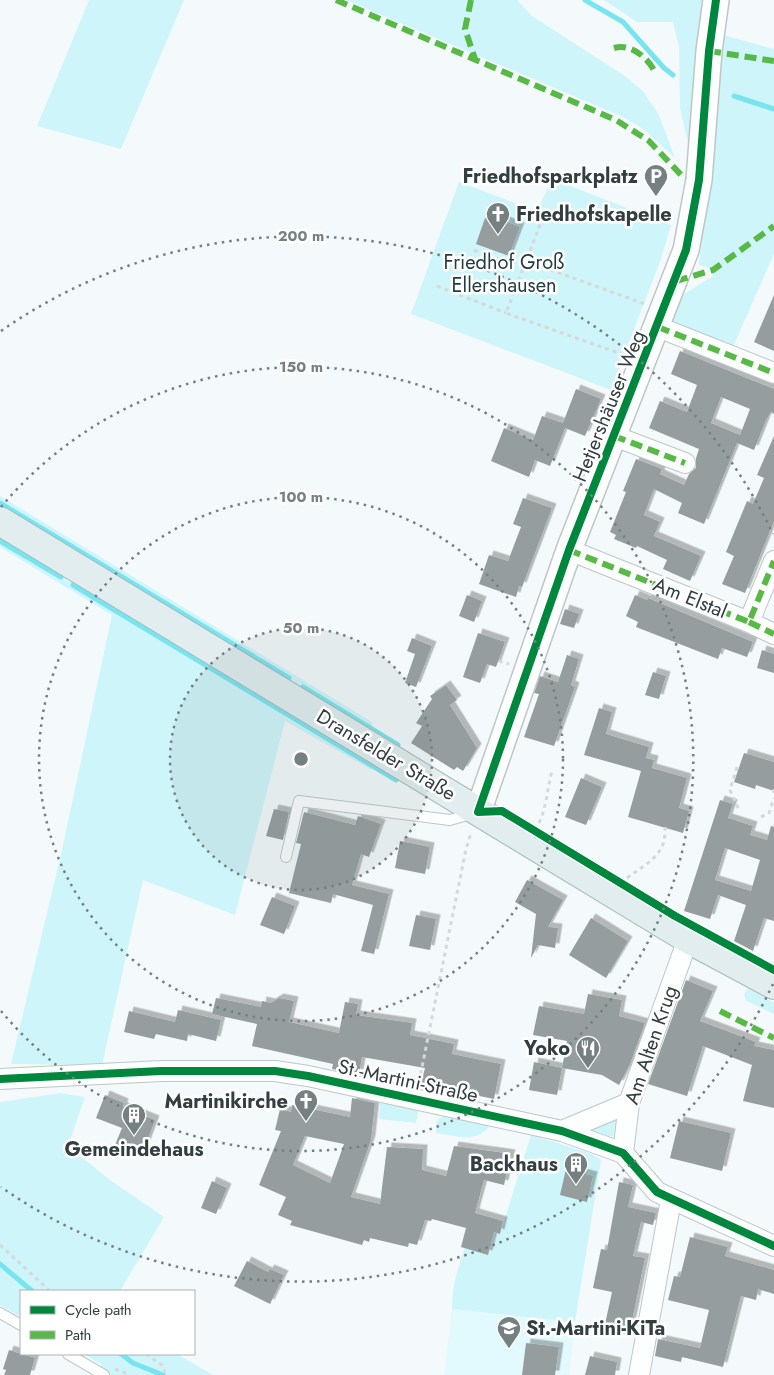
<svg xmlns="http://www.w3.org/2000/svg" width="774" height="1375" viewBox="0 0 774 1375" font-family="Jost,sans-serif">
	<style>
		.built { fill: #e2fafd }
		.green { fill: #cef5fa }
		.lines { fill: none; stroke-linecap: round; stroke-linejoin: round }
		.stream { stroke: #78e4f0; stroke-width: 5 }
		.building { fill: #959d9e; fill-rule: evenodd; filter: url(#shadow) }
		.service-casing { stroke: #bec6c7; stroke-width: 12 }
		.minor-casing { stroke: #bec6c7; stroke-width: 22 }
		.tertiary-casing { stroke: #bec6c7; stroke-width: 28 }
		.primary-casing { stroke: #a3b9bb; stroke-width: 30 }
		.path { stroke: #d6d9d9; stroke-width: 3; stroke-dasharray: 4 4; stroke-linecap: butt }
		.service { stroke: #fdfefe; stroke-width: 10 }
		.minor { stroke: #fdfefe; stroke-width: 20 }
		.tertiary { stroke: #fdfefe; stroke-width: 25 }
		.primary { stroke: #e1edee; stroke-width: 28 }
		.quiet { stroke: #58b947; stroke-width: 6; stroke-dasharray: 12 6; stroke-linecap: butt }
		.cycleway-casing { stroke: #fff; stroke-width: 11 }
		.cycleway { stroke: #00873e; stroke-width: 8 }
		.ring { fill: none; stroke: #768081; stroke-width: 2.5; stroke-dasharray: 2.5 5 }
		.labels { text-anchor: middle; dominant-baseline: central; stroke-width: 5; stroke-linejoin: round; paint-order: stroke }
		.poi-label { font-size: 20px; font-weight: bold; fill: #323e40; stroke: #fff; text-anchor: end }
		.park-label { font-size: 20px; fill: #233c3f; stroke: #fff }
		.street-label { font-size: 20px; fill: #323e40; stroke: #fff }
		.centre { fill: #768081; stroke: #fff; stroke-width: 2.5 }
		.ring-label { font-size: 15px; text-anchor: middle; font-weight: bold; fill: #768081; stroke: #fff; stroke-width: 5; stroke-linejoin: round; paint-order: stroke }
	</style>
	<defs>
		<filter id="shadow"><feDropShadow dx="4.5" dy="-4.5" stdDeviation="0" flood-color="#0004"/></filter>
	</defs>
	<rect width="100%" height="100%" fill="#f4fafb"/>
	<path class="built" d="M452,1309l123,13 -6,53h-125z"/>
	<path class="green" d="M89,0h95l-63,149 -84,-23z
		M346,0h171l15,16 93,60 18,15 16,24 16,43 -33,-30 -21,-12z
		M604,0h102l-15,157 -11,-49 -1,-61 -6,-25h-36z
		M723,35l51,14v205l-41,93 -63,-25 14,-28 29,-18 -3,-8 -11,-3z
		M552,179l119,46 -10,34 -50,131 -200,-76 48,-132 78,29z
		M0,496l372,226 1,14 -373,-227z
		M0,533l373,226 -1,11 -87,-49 -50,194 -92,-35 -41,185 -91,-1 51,-214 50,-235 -112,-68z
		M748,988l26,15v11l-28,-13 -2,-6z
		M61,1093l24,4 -17,49 42,34 54,37 -44,74h-99v26l-21,-12v-203z
		M380,1102l39,7 -3,14 -37,-4z
		M445,1115l46,10c-17,19 -31,11 -55,8l1,-13z
		M613,1118l3,2 -3,17 -29,-8z
		M531,1135l56,17 14,8 -26,162 -123,-13c-1,-28 12,-57 20,-83l28,8z
		M83,1354h94l36,21h-102l-9,-5 -1,-6z"/>
	<g class="lines">
		<path class="stream" d="M585,0l38,22 41,46 9,7
			M734,96l40,13
			M0,503l289,175
			M0,541l61,36
			M73,585l323,195
			M303,687l95,58
			M0,1264l32,27
			M121,1354l12,9 30,12"/>
	</g>
	<path class="building" d="M485,218l19,7 1,-4 15,6 -11,29 -33,-12z
		M774,295v56l-20,-9z
		M680,351l94,38v25l-3,-2 -5,8 -12,30 -17,-7 -33,81 -26,-11 4,-10 -28,-14 -10,26 16,7 -6,14 47,20 -11,25 -27,-12 4,-9 -30,-14 -1,2 -22,-9 2,-4 -6,-3 16,-40 -3,-1 13,-32 26,10 -2,5 24,11 5,-11 7,-6v-10l3,-9 -50,-21 11,-27 27,11 10,-27 -26,-11zM721,397l29,12 -10,26 -29,-12z
		M576,389l25,10 -16,37 -20,-8 -15,38 -15,-6 -6,17 -38,-16 13,-33 29,12 9,-24 21,7z
		M774,436v85l-29,72 -23,-9 12,-28 -8,-4 21,-51 6,3 11,-26 -7,-3z
		M523,498l29,10 -30,79 -3,-1 -3,11 -37,-13 10,-29 19,6 13,-34 -8,-3z
		M467,595l15,6 -8,21 -15,-6z
		M635,595l12,5 1,-2 105,44 -6,15 -25,-9 -4,11 -82,-32 2,-5 -12,-6z
		M565,609l14,5 -5,14 -14,-4z
		M478,633l27,9 -9,25 -9,-3 -7,19 -17,-6z
		M412,638l20,8 -16,41 -11,-4 10,-29 -8,-3z
		M762,650l12,4v19l-17,-5z
		M567,655l12,4 -8,26 4,2 -21,59 -30,-9 15,-43 -5,-1 6,-17 18,6z
		M653,672l13,4 -7,23 -14,-4z
		M446,685l11,15 -7,5 27,43 -14,23 -6,-4 -3,3 -43,-27 11,-17 -6,-3 16,-24 -2,-3z
		M599,708l13,4 -6,22 43,13 -3,11 8,2 -2,8 35,10 -8,30 10,3 -6,22 -55,-16 13,-46 -57,-16z
		M744,753l30,9v29l-18,-6 -1,4 -21,-7z
		M581,778l21,9 -16,38 -21,-8z
		M720,800l13,4 -5,14 25,8 -3,9 17,5 4,-14 3,1v94l-10,-3 -11,33 -19,-10 12,-36 -28,-10 -8,24 -26,-8zM725,848l35,12 -9,31 -36,-11z
		M274,809l15,3 -6,28 -17,-4z
		M304,812l51,13 3,-9 23,8 -12,33 -8,-3 -9,31 37,9 -15,60 -13,-3 12,-46 -40,-11 -2,9 -42,-10 12,-49 -5,-1z
		M400,841l30,6 -5,27 -30,-6z
		M527,880l36,20 -15,27 10,1 -3,20 -17,-3 -7,13 5,-44 -21,-12z
		M272,897l23,9 -11,28 -24,-9z
		M416,915l20,4 -6,31 -21,-4z
		M591,918l37,23 -22,37 -37,-23z
		M686,980l27,11 -13,30 56,21 -2,4 20,4v58l-31,-7 9,-36 -49,-19 -16,50 -39,-12z
		M588,994l34,6 -3,16 26,7 -15,41 -11,21 -17,-10 -40,-7 5,-27 -34,-6 6,-29 45,8z
		M216,998l45,9 1,-6 9,2 8,-5 15,3 -5,21 50,11 6,-31 13,2 -2,11 56,8 -2,12 44,9 -2,10 49,10 -7,35 -73,-15 4,-16 -63,-11 -3,17 -27,-5 1,-5 -81,-18 5,-22 -45,-10z
		M178,1010l43,10 -5,21 -28,-7 -1,7 -31,-7 -2,5 -30,-7 5,-21 46,11z
		M534,1062l28,6 -5,27 -28,-5z
		M105,1095l19,8 -1,4 32,13 -13,35 -27,-10 7,-17 -26,-10z
		M352,1098l23,5 -4,37 -20,57 29,7 7,-57 36,2 -1,21 24,6 8,-30 57,8 -7,31 -20,-5 -9,33 28,8 -3,13 -6,-2 -6,23 -27,-8 5,-19 -34,-9 -1,2 -6,-1 -8,25 -8,-2 -1,4 -38,-9 -1,4 -5,-2 -2,5 -72,-20 2,-4 -14,-6 8,-18 -27,-12 22,-54 -6,-1 5,-21 11,3 1,-7 58,12zM305,1136l39,8 -14,39 -37,-18z
		M679,1121l52,12 -9,38 -52,-13z
		M566,1169l27,7 -6,26 -27,-7z
		M212,1181l15,7 -11,26 -15,-6z
		M619,1182l14,3 -5,22 28,6 -3,12 -12,-3 -8,34 12,2 -16,77 -25,-6 8,-37 -19,-4 8,-39 6,1z
		M690,1237l38,10 -3,9 49,14v24l-16,-5 -2,11 -15,-4 -18,71 -41,-10 -1,5 -26,-6 3,-17 42,9 9,-38 -41,-10 6,-24 6,1z
		M247,1261l21,11 2,-3 14,6 -14,29 -36,-18z
		M526,1343l33,4 -4,28h-33z
		M9,1350l26,8 -5,17h-26l2,-5 -3,-1z
		M590,1356l27,6 -2,13h-30z"/>
	<g class="lines">
		<g class="service-casing">
			<path id="service" d="M286,857l13,-56 151,19 24,-7
				M0,1313l21,12
				M68,1354l36,21"/>
		</g>
		<g class="minor-casing">
			<path id="minor" d="M658,327l116,46
				M614,436l71,27
				M569,550l180,72 25,-61
				M749,622l25,12
				M0,1079l161,-8h114l33,5 254,55 61,22 34,39 117,54
				M562,1131l67,-28
				M623,1153l6,-50 59,-164
				M639,1375l32,-175"/>
		</g>
		<g class="tertiary-casing">
			<path id="tertiary" d="M478,812l91,-262 117,-300 13,-70 10,-129 7,-51"/>
		</g>
		<g class="primary-casing">
			<path id="primary" d="M0,521l688,418 86,46"/>
		</g>
		<path class="path" d="M543,217l-37,96 118,42
			M474,250l35,13 17,-2 119,43
			M437,286l69,27
			M499,661l10,3
			M737,767l-7,23 9,20
			M774,789v5
			M761,817l8,-4 5,-15
			M539,823c8,-17 8,-34 13,-52
			M627,878c20,-15 40,-23 38,-51
			M419,1082l47,-233 5,-16
			M0,1245l50,46
			M146,1354l16,11 4,10
			M115,1369l15,6"/>
		<use href="#service" class="service"/>
		<use href="#minor" class="minor"/>
		<use href="#tertiary" class="tertiary"/>
		<use href="#primary" class="primary"/>
		<path class="quiet" d="M336,0l280,120 33,21 36,38
			M471,0l-6,29 10,30
			M614,48c17,-5 34,10 41,24
			M709,51l65,10
			M676,281l37,-11 61,-44
			M658,327l116,46
			M614,436l71,27
			M569,550l180,72 25,-61
			M749,622l25,12
			M720,1011l54,27"/>
		<g class="cycleway-casing">
			<path id="cycleway" d="M716,0l-7,51 -10,129 -13,70 -117,300 -91,262 24,-1 173,105 99,54
				M0,1079l161,-8h114l33,5 254,55 61,22 34,39 117,54"/>
		</g>
		<use href="#cycleway" class="cycleway"/>
	</g>
	<circle cx="301" cy="759" r="131" fill="#768081" fill-opacity=".12"/>
	<g class="ring">
		<circle cx="301" cy="759" r="131"/>
		<circle cx="301" cy="759" r="262"/>
		<path d="M1 507A392 392 0 1 1 1 1011"/>
		<path d="M773 984A523 523 0 0 1 1 1187M1 331A523 523 0 0 1 773 534"/>
	</g>
	<defs>
		<g id="parking-pin" transform="scale(1.25)"><path d="M0 17L-7.5 6A9.5 9.5 0 1 1 7.5 6Z" fill="#768081" stroke="#fff"/><path d="M-3.5-5.5H1a3.5 3.5 0 0 1 0 7H-1V5.5H-3.5ZM-1-3.4V-.6H.8a1.4 1.4 0 0 0 0-2.8Z" fill="#fff"/></g>
		<g id="church-pin" transform="scale(1.25)"><path d="M0 17L-7.5 6A9.5 9.5 0 1 1 7.5 6Z" fill="#768081" stroke="#fff"/><path d="M-1.2-6h2.4v3.5h3.3v2.4h-3.3V6h-2.4V-.1h-3.3v-2.4h3.3Z" fill="#fff"/></g>
		<g id="restaurant-pin" transform="scale(1.25)"><path d="M0 17L-7.5 6A9.5 9.5 0 1 1 7.5 6Z" fill="#768081" stroke="#fff"/><path d="M-5-6h1v4h1v-4h1v4h1v-4h1v5L-1.5 .5V6h-2V.5L-5-1ZM5-6V6H3V1.5H1.5Q1.5-4 5-6Z" fill="#fff"/></g>
		<g id="building-pin" transform="scale(1.25)"><path d="M0 17L-7.5 6A9.5 9.5 0 1 1 7.5 6Z" fill="#768081" stroke="#fff"/><path d="M-4-6H4V6H1V3H-1V6H-4ZM-2.5-4.3h1.7v1.8h-1.7ZM.8-4.3h1.7v1.8H.8ZM-2.5-1h1.7V.8h-1.7ZM.8-1h1.7V.8H.8Z" fill="#fff"/></g>
		<g id="school-pin" transform="scale(1.25)"><path d="M0 17L-7.5 6A9.5 9.5 0 1 1 7.5 6Z" fill="#768081" stroke="#fff"/><path d="M0-5L7-2L0 1L-7-2ZM-4 1L0 2.5L4 1V4Q0 6-4 4Z" fill="#fff"/></g>
	</defs>
	<g fill-rule="evenodd">
		<use href="#parking-pin" x="656" y="176"/>
		<use href="#church-pin" x="498" y="214"/>
		<use href="#restaurant-pin" x="588" y="1048"/>
		<use href="#church-pin" x="306" y="1101"/>
		<use href="#building-pin" x="134" y="1115"/>
		<use href="#building-pin" x="576" y="1164"/>
		<use href="#school-pin" x="509" y="1328"/>
	</g>
	<g class="labels">
		<g class="poi-label">
			<text x="638" y="176">Friedhofsparkplatz</text>
			<text x="516" y="214" text-anchor="start">Friedhofskapelle</text>
			<text x="570" y="1048">Yoko</text>
			<text x="288" y="1101">Martinikirche</text>
			<text x="134" y="1149" text-anchor="middle">Gemeindehaus</text>
			<text x="558" y="1164">Backhaus</text>
			<text x="526" y="1328" text-anchor="start">St.-Martini-KiTa</text>
		</g>
		<g class="park-label">
			<text x="504" y="262">Friedhof Groß<tspan x="504" dy="23">Ellershausen</tspan></text>
		</g>
		<g class="street-label">
			<text transform="translate(609 406) rotate(-68)">Hetjershäuser Weg</text>
			<text transform="translate(690 598) rotate(22)">Am Elstal</text>
			<text transform="translate(386 755) rotate(31)">Dransfelder Straße</text>
			<text transform="translate(651 1045) rotate(-71)">Am Alten Krug</text>
			<text transform="translate(408 1081) rotate(12)">St.-Martini-Straße</text>
		</g>
	</g>
	<circle cx="301" cy="759" r="8" class="centre"/>
	<g class="ring-label">
		<text x="301" y="241">200 m</text>
		<text x="301" y="372">150 m</text>
		<text x="301" y="502">100 m</text>
		<text x="301" y="633">50 m</text>
	</g>
	<rect x="20" y="1290" width="175" height="65" fill="#ffffff" stroke="#adb2b3"/>
	<rect x="30" y="1306" width="25" height="8" fill="#00873e" stroke="#adb2b3"/>
	<text x="65" y="1315" font-size="15" fill="#323e40">Cycle path</text>
	<rect x="30" y="1331" width="25" height="8" fill="#58b947" stroke="#adb2b3"/>
	<text x="65" y="1340" font-size="15" fill="#323e40">Path</text>
</svg>
